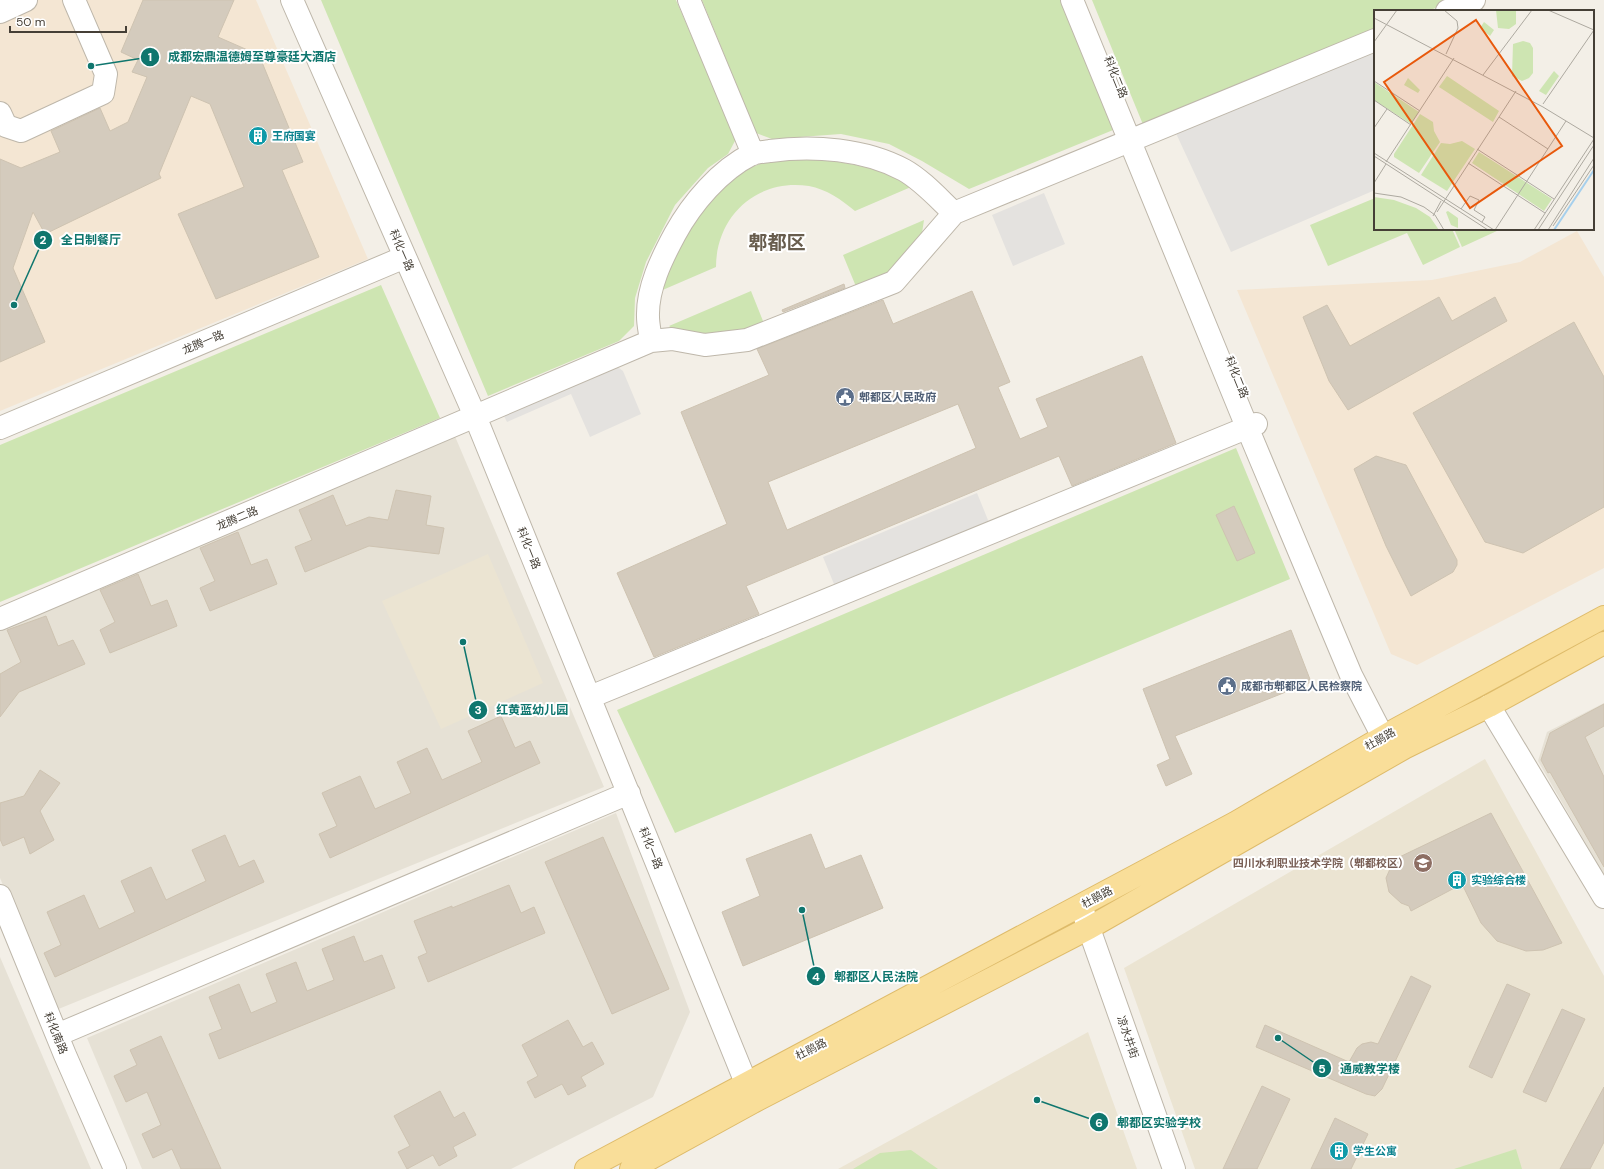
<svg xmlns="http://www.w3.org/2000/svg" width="1604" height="1169" viewBox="0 0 1604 1169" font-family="'DM Sans','Noto Sans SC',sans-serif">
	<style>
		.residential { fill: #e6e1d5 }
		.commercial { fill: #f4e6d3 }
		.education { fill: #ebe4d2 }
		.green { fill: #cee5b2 }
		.parking { fill: #e4e2df }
		.building { fill: #d4cbbd; stroke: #cec3b1; fill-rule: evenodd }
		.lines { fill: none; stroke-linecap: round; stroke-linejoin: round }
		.minor-casing { stroke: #beb7aa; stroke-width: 24 }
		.major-casing { stroke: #debb6a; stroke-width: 24 }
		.minor { stroke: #fff; stroke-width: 22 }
		.major { stroke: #f9de99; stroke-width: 22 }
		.labels { text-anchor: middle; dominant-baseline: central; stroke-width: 4; stroke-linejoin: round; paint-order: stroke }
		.street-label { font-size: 11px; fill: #453f36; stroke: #fff }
		.culture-label { font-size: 11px; font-weight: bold; fill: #0d838f; stroke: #fff; text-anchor: start }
		.service-label { font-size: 11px; font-weight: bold; fill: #4e5e75; stroke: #fff; text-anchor: start }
		.education-label { font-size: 11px; font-weight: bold; fill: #785e54; stroke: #fff; text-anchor: end }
		.town-label { font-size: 19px; font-weight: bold; fill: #685d4e; stroke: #fff }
		.inset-river { fill: none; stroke: #a6d0ed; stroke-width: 2 }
		.inset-road { fill: none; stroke: #ada9a0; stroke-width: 1 }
		.view { fill: #e8590c; fill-opacity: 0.15; stroke: #e8590c; stroke-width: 2 }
		.inset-edge { fill: none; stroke: #453f36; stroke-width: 2 }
		.leader { fill: none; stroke: #0f766e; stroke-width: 1.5 }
		.callout-dot { fill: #0f766e; stroke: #fff; stroke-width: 1.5 }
		.mark-label { font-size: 12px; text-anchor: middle; font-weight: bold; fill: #fff }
		.callout-label { font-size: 12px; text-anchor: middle; font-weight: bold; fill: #0f766e; stroke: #fff; stroke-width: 4; stroke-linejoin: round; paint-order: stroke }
	</style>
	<rect width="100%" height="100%" fill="#f3efe7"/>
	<path class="residential" d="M454,434l150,353 -548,223 -56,-132v-253z
		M1604,703v172l-66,-114 9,-29z
		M616,813l74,199 -37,85 -142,72h-369l-55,-131z
		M0,957l91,212h-91z"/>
	<path class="commercial" d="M0,0h256l112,259 -368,152z
		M1577,231l27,46v291l-187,97 -26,-11 -154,-364 195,-10 88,-18z"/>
	<path class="education" d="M488,554l55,129 -102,46 -59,-128z
		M1485,759l119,217v193h-409l-71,-201z
		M1088,1032l49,137h-299z"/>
	<path class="green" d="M321,0h355l60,139 -8,15 -20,14 -33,37 -29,57 -11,36 -1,28 -15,15 -131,55z
		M702,0h362l54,128 -149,61 -47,-28 -33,-17 -48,-10 -69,5 -16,-6z
		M1092,0h363l-27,11h-53v22l-231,94z
		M794,159c42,1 81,5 117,28l-56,24c-13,-11 -29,-22 -46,-25 -52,-8 -93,30 -93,81l-58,25 13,-38 46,-64 24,-18 25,-11z
		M1375,198v31h77l8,18 -37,18 -16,-32 -79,33 -18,-41z
		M924,220l-2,13 -26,35 -39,21 -14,-34z
		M1454,229h45v1l-37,17z
		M381,285l59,133 -440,184v-157z
		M751,291l14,35 -23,10 -62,-2 -11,-8z
		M1236,448l54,131 -615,254 -58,-123z
		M1516,1149l6,20h-68z
		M911,1150l27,19h-85l27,-16z"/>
	<path class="parking" d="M1375,49v141l-144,62 -57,-123z
		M1044,193l21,51 -52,22 -21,-51z
		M610,366l9,2 4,3 18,43 -51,23 -19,-43 -64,28 -5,-10z
		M977,493l13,32 -154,64 -13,-32z"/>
	<path class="building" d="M143,0h91l-16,37 41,18 44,107 -21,8 37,87 -103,42 -38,-85 66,-27 -34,-83 -19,-8 -32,78 2,4 -116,56 -12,-22 -20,56 32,74 -45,20v-203l21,9 39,-16 -9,-21 49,-23 10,23 18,-9 19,-45 -15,-5 6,-12 -17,-8z
		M844,284l1,4 -62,24 -1,-2z
		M972,291l38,91 -12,5 22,52 28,-12 -12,-28 106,-43 34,87 -104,43 -13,-30 -313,130 13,28 -105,43 -37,-84 110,-49 -46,-112 88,-37 -12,-26 126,-49 10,24zM958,404l18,44 -189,82 -19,-48z
		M1439,297l13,24 43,-24 12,24 -159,89 -19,-29 -26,-64 24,-12 23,41z
		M1574,322l30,55v130l-81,46 -38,-11 -72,-129z
		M1376,456l30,9 51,95v5l-4,7 -42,24 -25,-50 -32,-77z
		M396,490l35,6 -5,29 18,3 -5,26 -70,-8 -64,26 -10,-25 17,-7 -13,-30 34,-15 13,31 23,-9 19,3z
		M1234,506l21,47 -18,8 -21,-46z
		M238,532l13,33 16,-6 10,25 -67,27 -10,-23 15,-7 -15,-33z
		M138,574l13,32 16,-6 10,26 -67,27 -10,-23 15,-8 -15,-32z
		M46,616l12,30 15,-6 12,24 -66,28 -19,25v-43l21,-12 -14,-32z
		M1291,630l20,52 -136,54 17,38 -26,12 -9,-21 13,-6 -27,-70z
		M1604,704v22l-19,11 19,40v90l-54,-95 -2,1 -7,-13 9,-27z
		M501,716l14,32 15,-7 10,22 -210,95 -11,-24 18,-8 -15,-33 38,-17 15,33 36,-16 -14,-31 30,-14 15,32 40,-18 -14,-31z
		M40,770l20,13 -20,28 14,29 -24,14 -6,-17 -21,9 -3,-7v-36l24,-7z
		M1491,813l71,130 -19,7 -17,1 -29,-10 -16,-18 -19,-39 -51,27 -2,-5 -8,-3 -12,-11 -3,-14 4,-9 -3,-6z
		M811,834l14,35 36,-14 22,53 -140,58 -21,-54 38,-16 -14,-37z
		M225,835l14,32 15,-7 10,22 -209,95 -11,-24 17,-8 -14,-33 37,-17 15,34 36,-17 -14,-31 30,-14 15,33 40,-19 -14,-31z
		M603,837l66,152 -57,25 -67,-152z
		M509,885l12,28 13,-6 11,26 -117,49 -10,-25 9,-4 -13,-32 38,-15v2z
		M354,936l10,26 18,-7 13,33 -176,71 -10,-25 13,-5 -13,-32 30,-13 12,29 26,-11 -11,-28 30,-12 11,29 27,-11 -12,-31z
		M1411,976l20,10 -49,103 -7,7 -9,-2 -110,-47 9,-22 84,37 8,-14 5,-4 9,-2 7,2z
		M1507,984l23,10 -38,84 -23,-11z
		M1562,1009l23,10 -39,83 -23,-10z
		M568,1020l15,27 9,-5 12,22 -23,13 5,9 -18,9 -6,-11 -27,14 -8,-16 11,-6 -16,-31z
		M161,1036l60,133h-40l-9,-20 -19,9 -11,-24 19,-9 -14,-33 -21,10 -12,-26 23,-11 -7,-15z
		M1262,1086l28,13 -33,70h-34z
		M1604,1087v55l-14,27h-30z
		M440,1091l14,27 10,-6 12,23 -23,12 4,9 -18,10 -6,-11 -26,14 -9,-17 12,-6 -16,-30z
		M1335,1118l33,16 -17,35h-40z"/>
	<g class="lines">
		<g class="minor-casing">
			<path id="minor" d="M292,0l183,416 278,684
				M689,0l64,154
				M1072,0l175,427 104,248 32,62 16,9
				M1447,11l27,-11
				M0,12l26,-12
				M0,113l6,13 15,5 82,-38 3,-19 -32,-74
				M651,341l21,-2 33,6 42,-5 147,-58 60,-69
				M0,428l405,-171
				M0,619l651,-278c-1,-8 -3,-17 -3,-24 -1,-29 14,-59 27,-83 17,-31 45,-64 77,-80 5,-2 13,-2 18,-3 43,-6 95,-2 134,19 18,10 35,29 50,43l421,-173
				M590,697l666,-273
				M1489,706l115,191
				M0,896l65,159 50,114
				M1081,906l93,263
				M57,1035l572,-242"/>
		</g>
		<g class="major-casing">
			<path id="major" d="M586,1169l649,-346 160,-93 209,-113
				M631,1169l122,-67 336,-174 315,-180 85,-42 115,-63"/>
		</g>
		<use href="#minor" class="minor"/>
		<use href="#major" class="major"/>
	</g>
	<defs>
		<g id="building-disc" transform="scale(1)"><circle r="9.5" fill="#0f9aa8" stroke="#fff"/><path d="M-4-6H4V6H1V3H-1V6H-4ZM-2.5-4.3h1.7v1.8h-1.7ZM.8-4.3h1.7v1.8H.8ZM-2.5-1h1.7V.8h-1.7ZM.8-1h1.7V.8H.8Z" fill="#fff"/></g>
		<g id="civic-disc" transform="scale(1)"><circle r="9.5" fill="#5c6f8a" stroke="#fff"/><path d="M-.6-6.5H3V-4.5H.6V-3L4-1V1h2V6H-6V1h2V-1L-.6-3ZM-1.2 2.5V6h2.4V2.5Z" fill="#fff"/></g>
		<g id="school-disc" transform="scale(1)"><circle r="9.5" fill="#8d6e63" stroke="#fff"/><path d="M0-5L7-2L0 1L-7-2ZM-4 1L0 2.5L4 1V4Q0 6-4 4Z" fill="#fff"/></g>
	</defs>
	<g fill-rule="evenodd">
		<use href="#building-disc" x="258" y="136"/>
		<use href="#civic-disc" x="845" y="397"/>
		<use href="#civic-disc" x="1227" y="686"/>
		<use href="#school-disc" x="1423" y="863"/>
		<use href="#building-disc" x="1457" y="880"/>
		<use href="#building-disc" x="1339" y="1151"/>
	</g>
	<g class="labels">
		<g class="street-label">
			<text transform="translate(1116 77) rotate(68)">科化二路</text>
			<text transform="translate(402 250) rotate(66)">科化一路</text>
			<text transform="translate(203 342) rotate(-23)">龙腾一路</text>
			<text transform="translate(1237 377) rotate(68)">科化二路</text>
			<text transform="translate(237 518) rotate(-23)">龙腾二路</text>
			<text transform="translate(529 548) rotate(68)">科化一路</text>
			<text transform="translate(1380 739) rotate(-29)">杜鹃路</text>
			<text transform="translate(651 848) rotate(68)">科化一路</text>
			<text transform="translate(1097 897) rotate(-28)">杜鹃路</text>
			<text transform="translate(56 1033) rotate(68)">科化南路</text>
			<text transform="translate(1128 1037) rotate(71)">凉水井街</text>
			<text transform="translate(811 1049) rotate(-27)">杜鹃路</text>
		</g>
		<g class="culture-label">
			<text x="272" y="136">王府国宴</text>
			<text x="1471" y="880">实验综合楼</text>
			<text x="1353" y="1151">学生公寓</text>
		</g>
		<g class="service-label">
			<text x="859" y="397">郫都区人民政府</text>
			<text x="1241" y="686">成都市郫都区人民检察院</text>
		</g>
		<g class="education-label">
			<text x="1409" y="863">四川水利职业技术学院（郫都校区）</text>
		</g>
		<g class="town-label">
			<text x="777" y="242">郫都区</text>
		</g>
	</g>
	<g transform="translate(1374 10)">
		<rect width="220" height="220" fill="#f3efe7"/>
		<path d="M122,0h20v14l-7,5 -11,-1zM110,12l10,8 -4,6 -10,-8zM149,31l7,2 3,5v25l-4,5 -7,3 -10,-5 1,-32zM180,61l5,5 -13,19 -7,-4zM73,66l52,35 -6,11 -54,-35zM34,68l12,12 -2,3 -14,-8zM0,72l45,30 -8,12 -37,-24zM46,104l13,8 1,9 6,11 -21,31 -25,-16v-3zM88,131l13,8 -28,42 -26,-16 20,-32 9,1zM105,142l73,47 -8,12 -72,-48zM0,187l20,3 22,8 14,9 9,13h-65zM74,201l10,7v10l-7,-3 -5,-13z" fill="#cee5b2"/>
		<path class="inset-river" d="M180,220l40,-60"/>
		<path class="inset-road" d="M70,0l13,11 1,7 -12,26M174,0l46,20M0,8l169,89 51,31M0,32l23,-32M109,65l49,-65M0,71l46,30M0,90l37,25M169,94l51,-74M125,107l49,32M0,118l13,-19M103,139l77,50M0,143l120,77M0,146l114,74M12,152l68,-104M94,153l77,50M0,173l12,-19M0,183l27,4 23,10 11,8 9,15M87,199l9,-13 9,4 -5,10 11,7 -3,5M63,202l79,-121M59,206l8,-15M179,216l41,-61M121,220l71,-109M160,220l60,-91M164,220l56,-85M174,220l46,-72"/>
		<path class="view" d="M102,10l86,126 -92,62 -86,-126z"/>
		<rect width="220" height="220" class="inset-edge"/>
	</g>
	<path class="leader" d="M91 66L150 57M14 305L43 240M463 642L478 710M802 910L816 976M1278 1038L1322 1068M1037 1100L1099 1122"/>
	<g class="callout-dot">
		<circle cx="91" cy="66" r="4"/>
		<circle cx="14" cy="305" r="4"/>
		<circle cx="463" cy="642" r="4"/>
		<circle cx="802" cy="910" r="4"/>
		<circle cx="1278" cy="1038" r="4"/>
		<circle cx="1037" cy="1100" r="4"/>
		<circle cx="150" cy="57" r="10"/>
		<circle cx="43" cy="240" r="10"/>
		<circle cx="478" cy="710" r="10"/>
		<circle cx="816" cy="976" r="10"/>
		<circle cx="1322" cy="1068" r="10"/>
		<circle cx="1099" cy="1122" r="10"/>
	</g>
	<g class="mark-label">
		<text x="150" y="61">1</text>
		<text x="43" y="244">2</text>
		<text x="478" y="714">3</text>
		<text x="816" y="981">4</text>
		<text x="1322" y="1073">5</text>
		<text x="1099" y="1127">6</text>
	</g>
	<g class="callout-label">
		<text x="252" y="61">成都宏鼎温德姆至尊豪廷大酒店</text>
		<text x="91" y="244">全日制餐厅</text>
		<text x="532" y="714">红黄蓝幼儿园</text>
		<text x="876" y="981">郫都区人民法院</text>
		<text x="1370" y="1073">通威教学楼</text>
		<text x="1159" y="1127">郫都区实验学校</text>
	</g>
	<path d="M10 26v6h116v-6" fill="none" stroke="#453f36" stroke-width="2"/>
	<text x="16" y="26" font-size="12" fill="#453f36" stroke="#ffffff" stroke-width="3" paint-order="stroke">50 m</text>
</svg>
